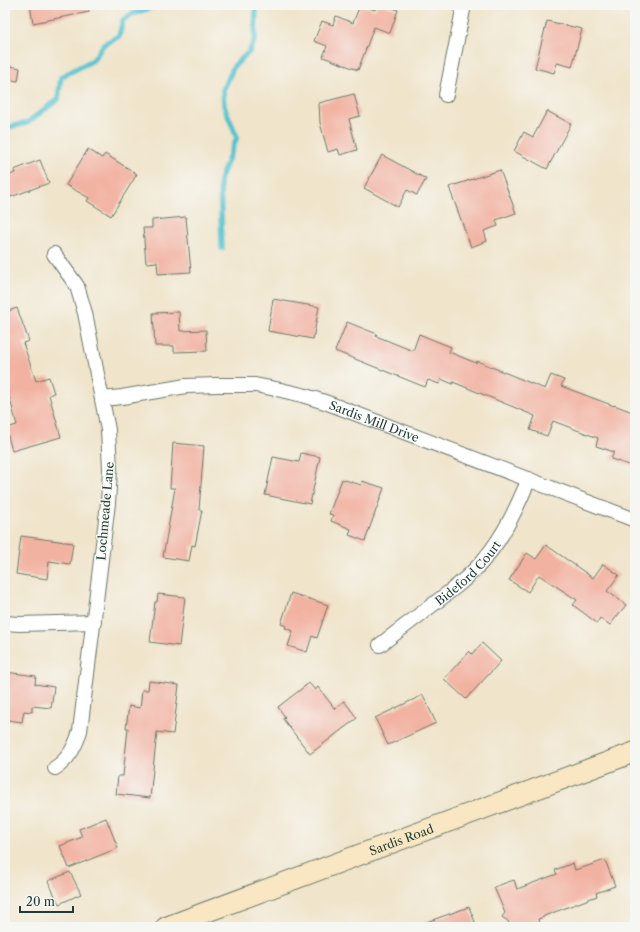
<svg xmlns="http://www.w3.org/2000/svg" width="640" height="932" viewBox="0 0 640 932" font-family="'Libre Caslon Text',serif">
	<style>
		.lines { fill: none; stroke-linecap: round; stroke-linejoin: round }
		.stream { stroke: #56c2cf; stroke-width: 5.5 }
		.building { fill: #f2b2a2 }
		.minor-casing { stroke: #687768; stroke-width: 16 }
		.secondary-casing { stroke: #687768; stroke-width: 22 }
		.minor { stroke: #fff; stroke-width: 14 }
		.secondary { stroke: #f9e7c3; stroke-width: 20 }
		.labels { text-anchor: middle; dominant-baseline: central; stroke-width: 3; stroke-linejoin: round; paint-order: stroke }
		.street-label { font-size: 12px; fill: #1f3d34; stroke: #f6f6f2 }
	</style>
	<rect width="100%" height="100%" fill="#f6f6f2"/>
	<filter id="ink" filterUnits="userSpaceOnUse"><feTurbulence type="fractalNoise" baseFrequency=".025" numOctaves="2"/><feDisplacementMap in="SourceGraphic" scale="8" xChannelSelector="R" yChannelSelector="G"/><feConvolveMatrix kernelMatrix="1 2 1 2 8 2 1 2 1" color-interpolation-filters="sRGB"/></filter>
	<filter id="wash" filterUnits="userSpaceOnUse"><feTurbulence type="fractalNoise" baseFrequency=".012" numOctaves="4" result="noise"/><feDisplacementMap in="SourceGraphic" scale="16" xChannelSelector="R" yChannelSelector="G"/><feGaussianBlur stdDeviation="0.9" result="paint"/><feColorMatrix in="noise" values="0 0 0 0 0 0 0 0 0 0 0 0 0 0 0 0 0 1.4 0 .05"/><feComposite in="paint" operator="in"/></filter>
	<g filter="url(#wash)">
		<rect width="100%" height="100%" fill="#f0e4ca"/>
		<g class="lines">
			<path class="stream" d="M5,128l22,-5 31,-24 3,-22 32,-17 11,-16 15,-8 4,-16 9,-6 28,-9
				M222,248l-2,-68 17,-43 -13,-31 -1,-16 11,-24 15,-14 6,-13 1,-34"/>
		</g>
		<g id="blocks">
			<path class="building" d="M30,5h58l1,7 -56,11z
				M360,5l15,5 2,-5h8l13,5 -8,23 -16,-6 -16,43 -35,-13 4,-11 -13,-5 8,-20 11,4 3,-9 17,7z
				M547,21l35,8 -10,38 -15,-4 -3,10 -19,-5z
				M5,65l15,3 -2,13 -13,-2z
				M354,94l6,22 -11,3 8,31 -17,5 -2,-6 -10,3 -8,-29 -1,-20z
				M547,111l24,13 -24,45 -33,-18 10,-19 9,5z
				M88,149l14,9 3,-4 32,20 -26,42 -24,-15 2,-3 -23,-13z
				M382,155l44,24 -9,16 -10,-5 -9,17 -34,-19z
				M40,160l9,23 -44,16v-22l10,-4 -1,-3z
				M500,170l16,43 -20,7 2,6 -14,5 3,10 -16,6 -22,-60z
				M186,217l5,55 -33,2 -1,-12 -11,1 -3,-35h9v-8z
				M273,299l46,8 -6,32 -45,-8z
				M17,308l12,33 -6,2 13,38 13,-4 5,16 -5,2 12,42 -49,14 -6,-23 11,-3 -12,-44v-69z
				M179,312l1,19 26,-1 1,21 -33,1v-6h-19l-2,-33z
				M347,322l30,12 -1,2 37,15 6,-17 32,13 -2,5 27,11 1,-2 68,28 6,-14 13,5 -3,6 53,20v-1l21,8v54l-24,-8 3,-7 -18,-6 2,-8 -45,-17 -6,15 -17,-6 5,-14 -82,-34v2l-12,-5 -2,5 -11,-4 -3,7 -90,-36z
				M173,443l31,3 -5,64h3l-7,36 -3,-1 -3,16 -26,-4 12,-69h-5z
				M301,453l19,4 -10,47 -45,-9 8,-38 26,5z
				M342,479l19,6 1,-4 22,7 -19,53 -16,-6 2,-6 -20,-8 2,-6 -4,-1z
				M21,536l52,7 -3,21 -21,-3 -2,18 -31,-5z
				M546,545l47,33 10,-14 16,11 -12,16 19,14 -16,20 -10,-7 -3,5 -24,-18 4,-5 -38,-25 -11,17 -19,-12 18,-27 9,6z
				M291,593l37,12 -11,33 -5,-2 -5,16 -19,-6 5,-15 -8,-3 1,-2 -5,-2z
				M158,594l27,3 -6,49 -29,-4 5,-40h2z
				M482,643l19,18 -35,38 -22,-20 25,-28 3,3z
				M5,672l31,4 -1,8 19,3 -3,21 -19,-2v6l-8,-1 -2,11 -14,-2 1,-5 -4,-1z
				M149,681l30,4 -6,49 -16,-2 -7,66 -34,-4 2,-18h5l5,-48h-2l3,-22 11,2 2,-18h6z
				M309,683l6,7 3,-3 17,22 9,-8 13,17 -47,36 -27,-35 2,-2 -7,-10z
				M423,695l13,28 -48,22 -13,-27z
				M106,818l12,30 -49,20 -9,-22 22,-9 -3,-8z
				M605,860l10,26 -19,7 1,3 -53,20v1l-6,2 1,4 -12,4h-17l-2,-6 -6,-4 3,-4 -11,-26 20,-7 3,9 40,-15 -2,-4 18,-7 2,7 6,-2h1z
				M70,872l11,22 -22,10 -11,-23z
				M469,907l8,20h-59v-2z"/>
		</g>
	</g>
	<g filter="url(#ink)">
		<use href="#blocks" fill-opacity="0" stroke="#687768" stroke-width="1"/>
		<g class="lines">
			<g class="minor-casing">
				<g id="minor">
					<path d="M446,95l18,-90"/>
					<path d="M54,254l23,32 8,27 23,117 2,39 -2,34 -28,228c-4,14 -12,29 -25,37"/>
					<path id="s1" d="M102,399l20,-2 64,-11 32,-1h37l26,5 21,5 23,7 310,118"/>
					<path d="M5,623l14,1 75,-2"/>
					<path id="s2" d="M380,645c17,-13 34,-26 51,-39 20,-15 40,-30 55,-49 19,-23 31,-50 43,-78"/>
				</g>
			</g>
			<g class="secondary-casing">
				<g id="secondary">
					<path id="s3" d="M166,927l469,-175"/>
				</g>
			</g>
			<use href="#minor" class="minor"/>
			<use href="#secondary" class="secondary"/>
		</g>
	</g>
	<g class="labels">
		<g class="street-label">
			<text stroke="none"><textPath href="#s1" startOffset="279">Sardis Mill Drive</textPath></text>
			<text transform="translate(105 511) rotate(-85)">Lochmeade Lane</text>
			<text stroke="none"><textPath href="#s2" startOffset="114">Bideford Court</textPath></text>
			<text stroke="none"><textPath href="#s3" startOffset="251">Sardis Road</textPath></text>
		</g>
	</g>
	<rect width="640" height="932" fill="none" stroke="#f6f6f2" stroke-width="20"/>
	<path d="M20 906v6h53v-6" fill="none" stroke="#1f3d34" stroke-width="2"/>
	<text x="26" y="906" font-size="12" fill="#1f3d34" stroke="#f6f6f2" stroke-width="3" paint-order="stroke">20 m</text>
</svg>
